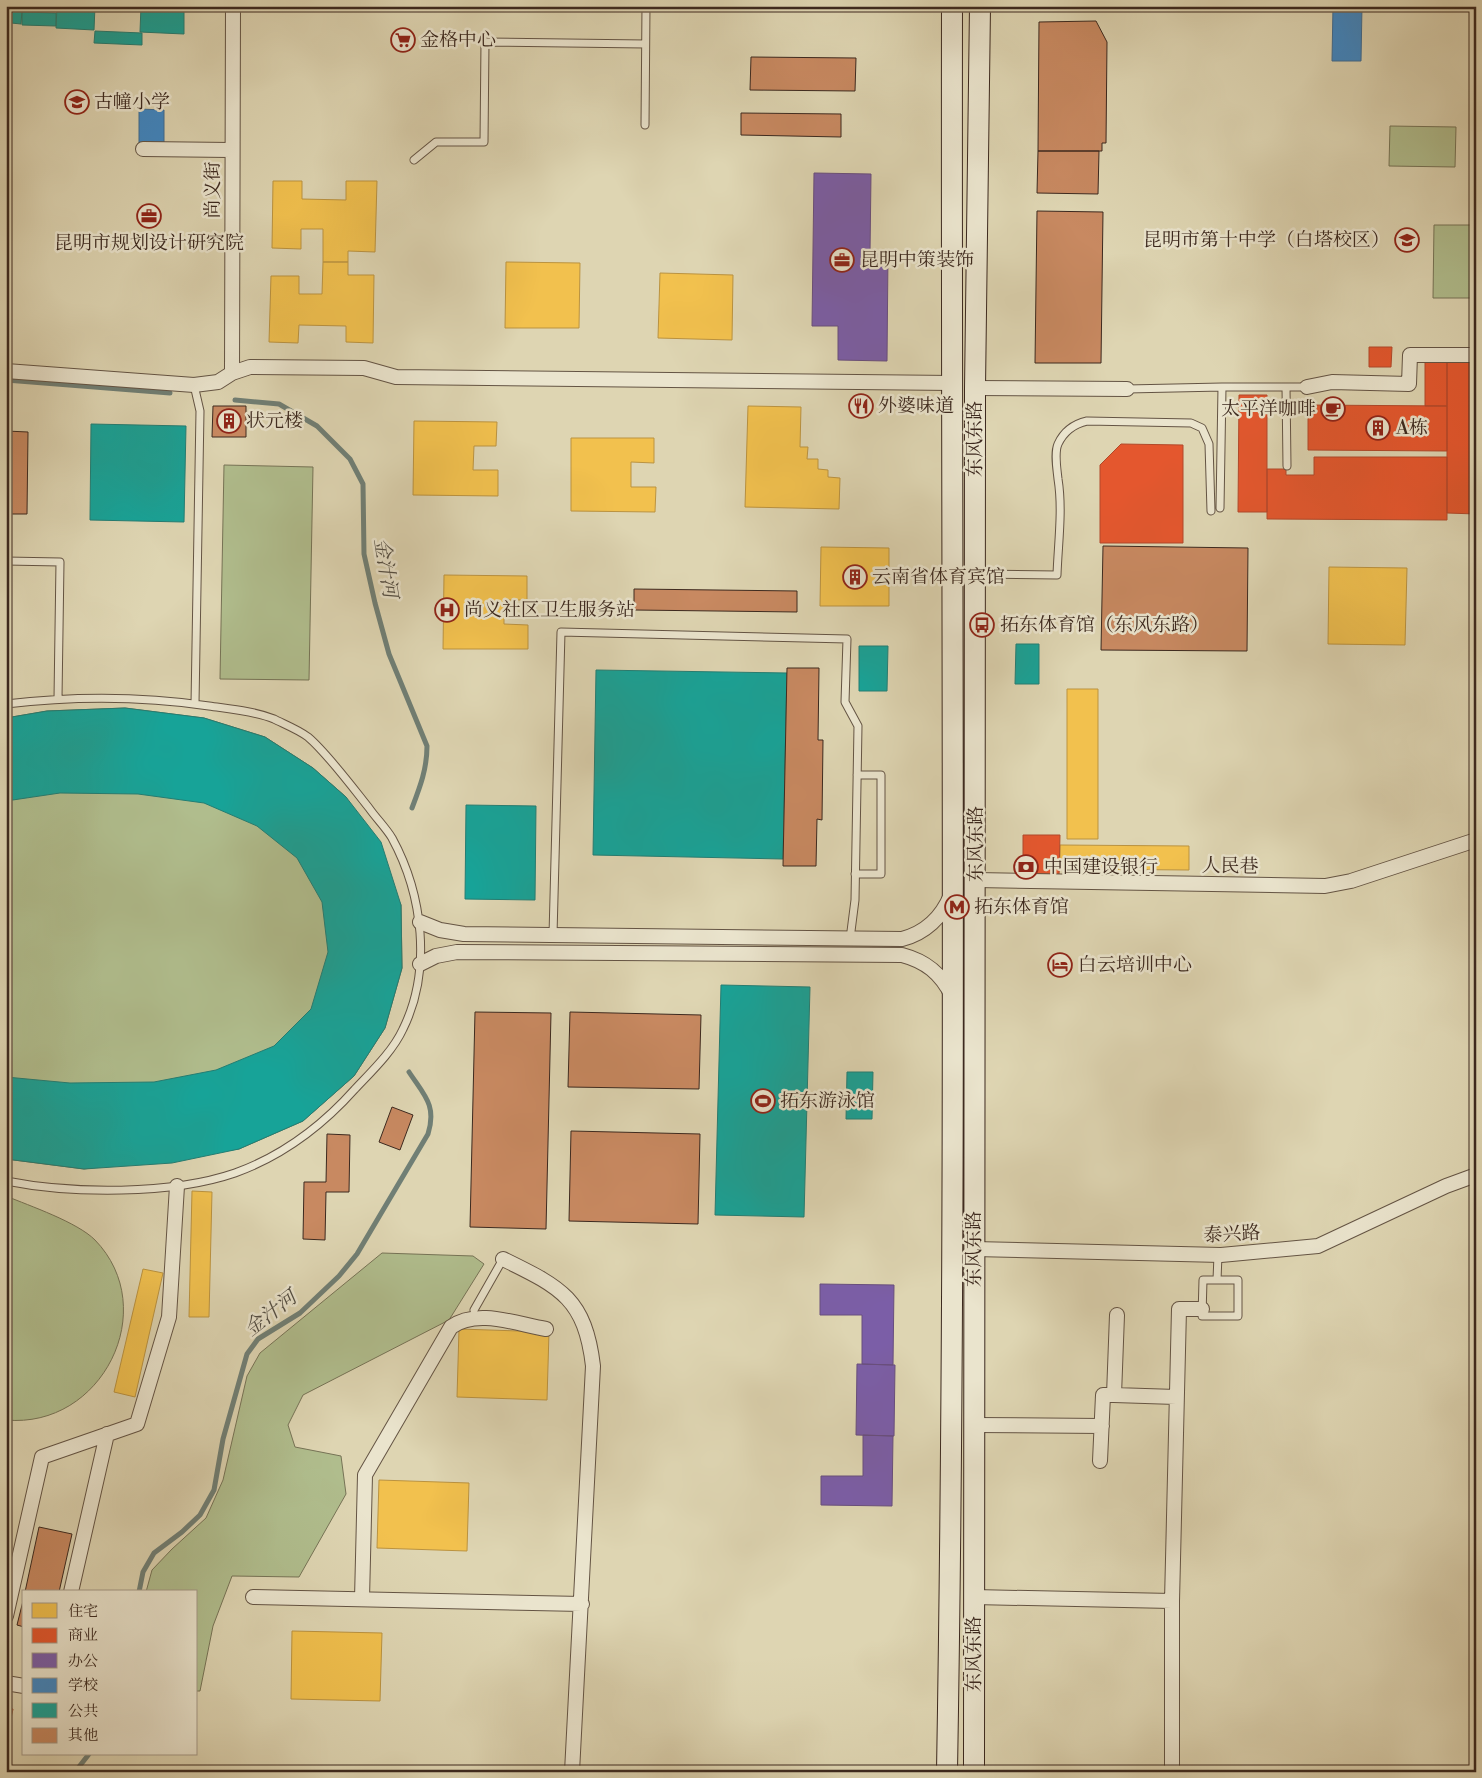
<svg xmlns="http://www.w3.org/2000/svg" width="1482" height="1778" viewBox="0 0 1482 1778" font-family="'Libre Bodoni','Noto Serif SC',serif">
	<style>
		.green { fill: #b0bd8d; stroke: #767356 }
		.homes { fill: #f2c14e; stroke: #bb9340 }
		.shops { fill: #e4572e; stroke: #b2492a }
		.offices { fill: #7b5ea7; stroke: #684e7e }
		.schools { fill: #3f88c5; stroke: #3e6c93 }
		.public { fill: #17a398; stroke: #227e74 }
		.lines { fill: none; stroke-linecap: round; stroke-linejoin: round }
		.stream { stroke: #707f75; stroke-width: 5 }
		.building { fill: #c88961; stroke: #3c291f }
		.lane-casing { stroke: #645444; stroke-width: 9 }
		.street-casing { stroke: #645444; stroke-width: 16 }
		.secondary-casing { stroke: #3c291f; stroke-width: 22 }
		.lane { stroke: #eae4cd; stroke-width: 7 }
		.street { stroke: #eae4cd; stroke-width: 14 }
		.secondary { stroke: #eae4cd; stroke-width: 20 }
		.labels { text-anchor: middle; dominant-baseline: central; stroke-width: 5; stroke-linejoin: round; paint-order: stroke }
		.poi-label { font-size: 19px; fill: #3c291f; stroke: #eae4cd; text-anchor: start }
		.street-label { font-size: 19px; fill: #3c291f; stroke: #eae4cd }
		.water-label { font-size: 20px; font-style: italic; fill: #524d43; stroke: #eae4cd }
	</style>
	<rect width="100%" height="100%" fill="#ded5b2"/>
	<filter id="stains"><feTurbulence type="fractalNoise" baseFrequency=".004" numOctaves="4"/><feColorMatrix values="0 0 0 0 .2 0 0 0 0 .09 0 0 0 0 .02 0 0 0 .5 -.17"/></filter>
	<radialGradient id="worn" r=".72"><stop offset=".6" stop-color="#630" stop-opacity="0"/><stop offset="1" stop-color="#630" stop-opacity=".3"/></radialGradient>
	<path class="green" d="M1390,126l66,1 -1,40 -66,-1z
		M1434,225h42v73h-43z
		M224,465l89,2 -4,213 -89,-1z
		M125,708l79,10 61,19 48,31 33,29 55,108 1,63 -17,60 -31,48 -51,45 -64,28 -155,20 -78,-10v-441l41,-7z
		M6,1196c24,10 71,26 89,44 67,69 7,189 -89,180z
		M382,1253l91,3 11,8 -35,56 -146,75 -15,30 7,22 46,9 5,38 -47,83 -67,-1 -19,50 -13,65h-4v-99h-50l6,-22 20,-21 34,-31 17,-38 24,-104 13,-23z"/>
	<path class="homes" d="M273,181h29v18l44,1v-19h31l-2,71 -27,-1v11h-25v-33h-22v20l-29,-1z
		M323,262h25v13h26l-1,68 -27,-1v-16l-47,-1 -1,18 -29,-1 2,-66h28v18h23z
		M506,262l74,1 -1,65h-74z
		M660,273l73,2 -1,65 -74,-2z
		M748,406l53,1 -1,40h8l-1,12h11v10l10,1v7l12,1 -1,31 -94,-2z
		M414,421l83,1 -1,24h-22l-1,24h25v26l-85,-1z
		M571,438h83v25l-23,-1v25h25l-1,25 -84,-1z
		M821,547l68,1v58h-69z
		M1329,567l78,1 -2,77 -77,-1z
		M444,575l83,1v24h-23v24l24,1v24h-85z
		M1067,689h31v150h-31z
		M1060,845l129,1v24l-129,-1z
		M192,1191l20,1 -3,125h-20z
		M143,1269l20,4 -28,124 -21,-5z
		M459,1329l90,3 -2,68 -90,-3z
		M379,1480l90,3 -2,68 -90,-3z
		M292,1631l90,2 -2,68 -89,-2z"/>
	<path class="shops" d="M1369,347h23l-1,20h-22z
		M1425,362h22v44h-22z
		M1447,362h29v152l-29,-1z
		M1239,395h28v117h-29z
		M1308,405l139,1v45l-139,-1z
		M1121,444l62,1v98h-83v-78z
		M1314,457h133v63l-180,-1v-50h19v6h28z
		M1023,835h37l-1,42h-36z
		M6,1708l7,1 -7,33z"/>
	<path class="offices" d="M814,173l57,1 -1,79h18l-1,108 -49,-1v-34h-26z
		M820,1284l74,1 -1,80 -31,-1v-49h-42z
		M857,1364l38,1 -1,71 -38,-1z
		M863,1435l30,1 -1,70 -71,-1v-29h42z"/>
	<path class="schools" d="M1333,6h29l-1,55h-29z
		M139,109l25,1v33h-25z"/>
	<path class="public" d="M11,6h23v5l-12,-1 -1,14 -10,-1z
		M57,6h38l-1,24 -38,-2z
		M141,6h43v28l-44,-2z
		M22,12l34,1v13l-34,-1z
		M95,31l47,2v12l-48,-2z
		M91,424l95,2 -2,96 -94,-2z
		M1016,644h23v40h-24z
		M859,646h29l-1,45h-28z
		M596,670l191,3 -4,186 -190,-4z
		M125,708l79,10 61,19 48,31 33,29 35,45 20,63 1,63 -17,60 -31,48 -51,45 -64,28 -67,14 -88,6 -78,-10v-82l64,6 84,-1 62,-12 58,-24 37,-37 17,-57 -6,-50 -25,-44 -40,-32 -53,-23 -66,-9 -78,-1 -54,8v-83l41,-7z
		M466,805l70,1 -1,94 -70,-1z
		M721,985l89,2 -6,230 -89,-2z
		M847,1072h26l-1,47h-26z"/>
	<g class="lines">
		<path class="stream" d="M6,380l164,13
			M235,400l44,4 38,22 33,33 13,25 1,70 11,49 14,51 38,92c0,23 -7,41 -15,62
			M139,1592l4,-20 11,-19 28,-21 18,-17 14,-25 9,-51 24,-85 11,-15 42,-26 39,-37 18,-22 71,-120c9,-29 -4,-39 -19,-62
			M75,1772l14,-18"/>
	</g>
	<path class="building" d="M1096,21l11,21 -1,101h-4v8h-64l1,-129z
		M751,57l105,1 -1,33 -105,-1z
		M741,113l100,1v23l-100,-2z
		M1038,151h61l-1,43 -61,-1z
		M1037,211l66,1 -2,151h-66z
		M213,406h33v31h-34z
		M6,431l22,1 -1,82h-21z
		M1103,546l145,2 -1,103 -146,-1z
		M634,589l163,2v21l-163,-2z
		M787,668h32l-1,72h5l-1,80 -5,-1 -1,47h-33z
		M475,1012l76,1 -5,216 -76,-2z
		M570,1012l131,3 -2,74 -131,-2z
		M392,1107l21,8 -13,35 -21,-8z
		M571,1131l129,3 -2,90 -129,-3z
		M327,1134l23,1 -1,57h-23l-1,48 -22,-1 1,-57h22z
		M39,1527l33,7 -13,58h-34z
		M24,1597v30l-7,-2z"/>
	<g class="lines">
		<g class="lane-casing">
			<path id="lane" d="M645,125l1,-119
				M414,160l22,-18h48l1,-100 160,2
				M194,385l6,26 -5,293
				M1222,387h85
				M1286,387l1,79
				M1127,389l95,-2 -2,121
				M6,561l54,1 -2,136
				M976,574l81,1c1,-31 6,-65 1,-96 -1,-10 -4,-26 0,-35 6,-13 16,-20 29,-23l104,2 11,5 7,16 2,67
				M6,704c68,-8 135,-8 203,2 21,3 45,5 65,13 10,5 25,11 34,18 19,16 45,51 61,71 7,10 17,20 23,30 31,57 40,132 11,191 -10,22 -31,42 -48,60 -33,37 -73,67 -120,84 -64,22 -163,21 -229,8
				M855,874h26v-99h-24
				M553,935l8,-303 286,7 -2,63 13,24 -3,174 -5,39
				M1203,1280h35v36h-36z
				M1217,1280l1,-25
				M474,1310l29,-51"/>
		</g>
		<g class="street-casing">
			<path id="street" d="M143,149l88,1
				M6,371l188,14 24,-3 14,-9 18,-6 114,1 32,9 556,6
				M232,373l1,-367
				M1307,387l25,-5 77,2 1,-29h66
				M975,388l152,1
				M976,880l349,6 26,-5 125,-41
				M420,922l20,8 24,4 438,5c23,-6 40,-22 49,-44
				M420,964l16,-8 21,-4 445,3c23,6 39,18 50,41
				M974,1249l247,6 97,-9 128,-60 30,-11
				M503,1259c57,28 82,39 90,107l-21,406
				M1114,1395l62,2
				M974,1425l128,1
				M1100,1461l3,-66h11l3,-80
				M71,1592l36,-158
				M253,1597l329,7
				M974,1597l198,4 7,-292h23
				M362,1599l3,-124 86,-148c26,-19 65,-3 95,2
				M1172,1601v171
				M6,1616l36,-159 95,-33 32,-107 8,-131
				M6,1683l18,3"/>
		</g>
		<g class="secondary-casing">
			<path id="secondary" d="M947,1772c10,-589 4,-1177 5,-1766
				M974,1772l1,-1384 5,-382"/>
		</g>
		<use href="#lane" class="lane"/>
		<use href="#street" class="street"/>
		<use href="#secondary" class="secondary"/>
	</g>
	<defs>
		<g id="supermarket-ring" transform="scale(1.25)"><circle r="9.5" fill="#eae4cd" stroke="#8f2418" stroke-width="1.5"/><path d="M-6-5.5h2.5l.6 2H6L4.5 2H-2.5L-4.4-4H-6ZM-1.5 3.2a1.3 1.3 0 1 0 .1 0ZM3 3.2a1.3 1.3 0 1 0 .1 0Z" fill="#8f2418"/></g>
		<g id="school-ring" transform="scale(1.25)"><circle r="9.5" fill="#eae4cd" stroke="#8f2418" stroke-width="1.5"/><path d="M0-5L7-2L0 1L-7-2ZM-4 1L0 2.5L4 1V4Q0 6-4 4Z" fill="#8f2418"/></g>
		<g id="office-ring" transform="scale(1.25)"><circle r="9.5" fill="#eae4cd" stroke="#8f2418" stroke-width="1.5"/><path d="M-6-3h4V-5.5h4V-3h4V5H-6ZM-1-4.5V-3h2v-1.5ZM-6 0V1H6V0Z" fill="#8f2418"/></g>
		<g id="restaurant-ring" transform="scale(1.25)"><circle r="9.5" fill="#eae4cd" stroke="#8f2418" stroke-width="1.5"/><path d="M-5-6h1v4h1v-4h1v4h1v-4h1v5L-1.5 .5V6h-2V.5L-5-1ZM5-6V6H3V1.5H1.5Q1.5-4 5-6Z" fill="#8f2418"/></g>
		<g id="cafe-ring" transform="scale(1.25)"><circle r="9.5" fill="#eae4cd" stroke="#8f2418" stroke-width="1.5"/><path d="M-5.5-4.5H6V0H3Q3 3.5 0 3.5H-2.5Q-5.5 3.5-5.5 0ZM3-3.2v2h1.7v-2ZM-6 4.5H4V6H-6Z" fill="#8f2418"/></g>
		<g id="building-ring" transform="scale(1.25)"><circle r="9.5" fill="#eae4cd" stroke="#8f2418" stroke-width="1.5"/><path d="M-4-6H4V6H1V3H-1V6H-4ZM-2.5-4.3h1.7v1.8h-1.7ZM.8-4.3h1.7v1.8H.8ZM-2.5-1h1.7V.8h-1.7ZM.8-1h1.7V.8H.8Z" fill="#8f2418"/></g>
		<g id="hospital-ring" transform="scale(1.25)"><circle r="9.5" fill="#eae4cd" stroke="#8f2418" stroke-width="1.5"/><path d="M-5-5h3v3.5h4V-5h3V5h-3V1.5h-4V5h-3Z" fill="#8f2418"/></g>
		<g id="bus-ring" transform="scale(1.25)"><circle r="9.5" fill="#eae4cd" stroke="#8f2418" stroke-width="1.5"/><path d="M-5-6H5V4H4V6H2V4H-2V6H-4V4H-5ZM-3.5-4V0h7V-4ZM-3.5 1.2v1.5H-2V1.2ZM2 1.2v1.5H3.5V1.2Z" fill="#8f2418"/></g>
		<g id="bank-ring" transform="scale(1.25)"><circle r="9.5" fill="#eae4cd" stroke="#8f2418" stroke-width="1.5"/><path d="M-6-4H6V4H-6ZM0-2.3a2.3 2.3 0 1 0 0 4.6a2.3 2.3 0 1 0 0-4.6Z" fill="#8f2418"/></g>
		<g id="metro-ring" transform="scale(1.25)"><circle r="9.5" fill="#eae4cd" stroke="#8f2418" stroke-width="1.5"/><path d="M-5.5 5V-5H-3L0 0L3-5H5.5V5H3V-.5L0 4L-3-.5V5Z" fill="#8f2418"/></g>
		<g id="hotel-ring" transform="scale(1.25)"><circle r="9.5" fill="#eae4cd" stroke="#8f2418" stroke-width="1.5"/><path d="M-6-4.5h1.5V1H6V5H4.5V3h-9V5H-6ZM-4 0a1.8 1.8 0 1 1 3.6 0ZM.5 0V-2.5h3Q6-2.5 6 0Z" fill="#8f2418"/></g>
		<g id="stadium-ring" transform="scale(1.25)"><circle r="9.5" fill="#eae4cd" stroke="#8f2418" stroke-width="1.5"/><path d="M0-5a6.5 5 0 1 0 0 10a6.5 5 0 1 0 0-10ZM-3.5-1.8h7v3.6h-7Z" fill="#8f2418"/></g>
	</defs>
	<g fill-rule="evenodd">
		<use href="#supermarket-ring" x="403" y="40"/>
		<use href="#school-ring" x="77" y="102"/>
		<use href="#office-ring" x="149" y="216"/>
		<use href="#school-ring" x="1407" y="240"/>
		<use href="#office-ring" x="842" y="260"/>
		<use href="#restaurant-ring" x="861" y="406"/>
		<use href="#cafe-ring" x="1333" y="409"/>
		<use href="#building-ring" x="229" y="421"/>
		<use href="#building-ring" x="1378" y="428"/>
		<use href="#building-ring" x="855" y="577"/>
		<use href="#hospital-ring" x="447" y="610"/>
		<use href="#bus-ring" x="982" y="625"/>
		<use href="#bank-ring" x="1026" y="867"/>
		<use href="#metro-ring" x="957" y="907"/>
		<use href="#hotel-ring" x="1060" y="965"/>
		<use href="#stadium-ring" x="763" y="1101"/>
	</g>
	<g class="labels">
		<g class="poi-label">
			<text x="420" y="40">金格中心</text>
			<text x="94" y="102">古幢小学</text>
			<text x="1390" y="240" text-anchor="end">昆明市第十中学（白塔校区）</text>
			<text x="149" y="243" text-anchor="middle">昆明市规划设计研究院</text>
			<text x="860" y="260">昆明中策装饰</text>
			<text x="878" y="406">外婆味道</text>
			<text x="1316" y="409" text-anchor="end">太平洋咖啡</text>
			<text x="246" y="421">状元楼</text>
			<text x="1396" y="428">A栋</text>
			<text x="872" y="577">云南省体育宾馆</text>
			<text x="464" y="610">尚义社区卫生服务站</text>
			<text x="1000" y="625">拓东体育馆（东风东路）</text>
			<text x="1044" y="867">中国建设银行</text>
			<text x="974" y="907">拓东体育馆</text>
			<text x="1078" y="965">白云培训中心</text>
			<text x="780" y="1101">拓东游泳馆</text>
		</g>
		<g class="street-label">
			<text transform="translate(213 190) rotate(-90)">尚义街</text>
			<text transform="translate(975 439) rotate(-90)">东风东路</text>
			<text transform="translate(976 844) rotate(-90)">东风东路</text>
			<text transform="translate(1230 866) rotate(1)">人民巷</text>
			<text transform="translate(1232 1234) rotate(-3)">泰兴路</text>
			<text transform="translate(974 1249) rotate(-90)">东风东路</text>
			<text transform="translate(974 1654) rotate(-90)">东风东路</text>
		</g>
		<g class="water-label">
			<text transform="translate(385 568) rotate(81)">金汁河</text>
			<text transform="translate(271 1314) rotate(-38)">金汁河</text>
		</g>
	</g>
	<rect width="1482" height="1778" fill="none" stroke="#ded5b2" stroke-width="25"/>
	<rect x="8" y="8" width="1467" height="1763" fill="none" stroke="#3c291f" stroke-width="2.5"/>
	<rect x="12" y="12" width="1457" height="1753" fill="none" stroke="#3c291f"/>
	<rect x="22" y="1590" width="175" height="165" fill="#eae4cd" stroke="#a49987"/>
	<rect x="32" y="1603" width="25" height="15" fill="#f2c14e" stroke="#a49987"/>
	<text x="68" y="1616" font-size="15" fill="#3c291f">住宅</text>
	<rect x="32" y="1628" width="25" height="15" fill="#e4572e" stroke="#a49987"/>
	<text x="68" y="1640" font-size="15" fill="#3c291f">商业</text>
	<rect x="32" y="1653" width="25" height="15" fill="#7b5ea7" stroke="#a49987"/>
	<text x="68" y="1666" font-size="15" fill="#3c291f">办公</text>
	<rect x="32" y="1678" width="25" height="15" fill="#3f88c5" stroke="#a49987"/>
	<text x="68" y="1690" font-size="15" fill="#3c291f">学校</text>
	<rect x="32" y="1703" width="25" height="15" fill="#17a398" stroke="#a49987"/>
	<text x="68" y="1716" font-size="15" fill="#3c291f">公共</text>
	<rect x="32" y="1728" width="25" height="15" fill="#c88961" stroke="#a49987"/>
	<text x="68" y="1740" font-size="15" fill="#3c291f">其他</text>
	<rect width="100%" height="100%" filter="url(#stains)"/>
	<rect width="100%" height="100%" fill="url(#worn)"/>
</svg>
